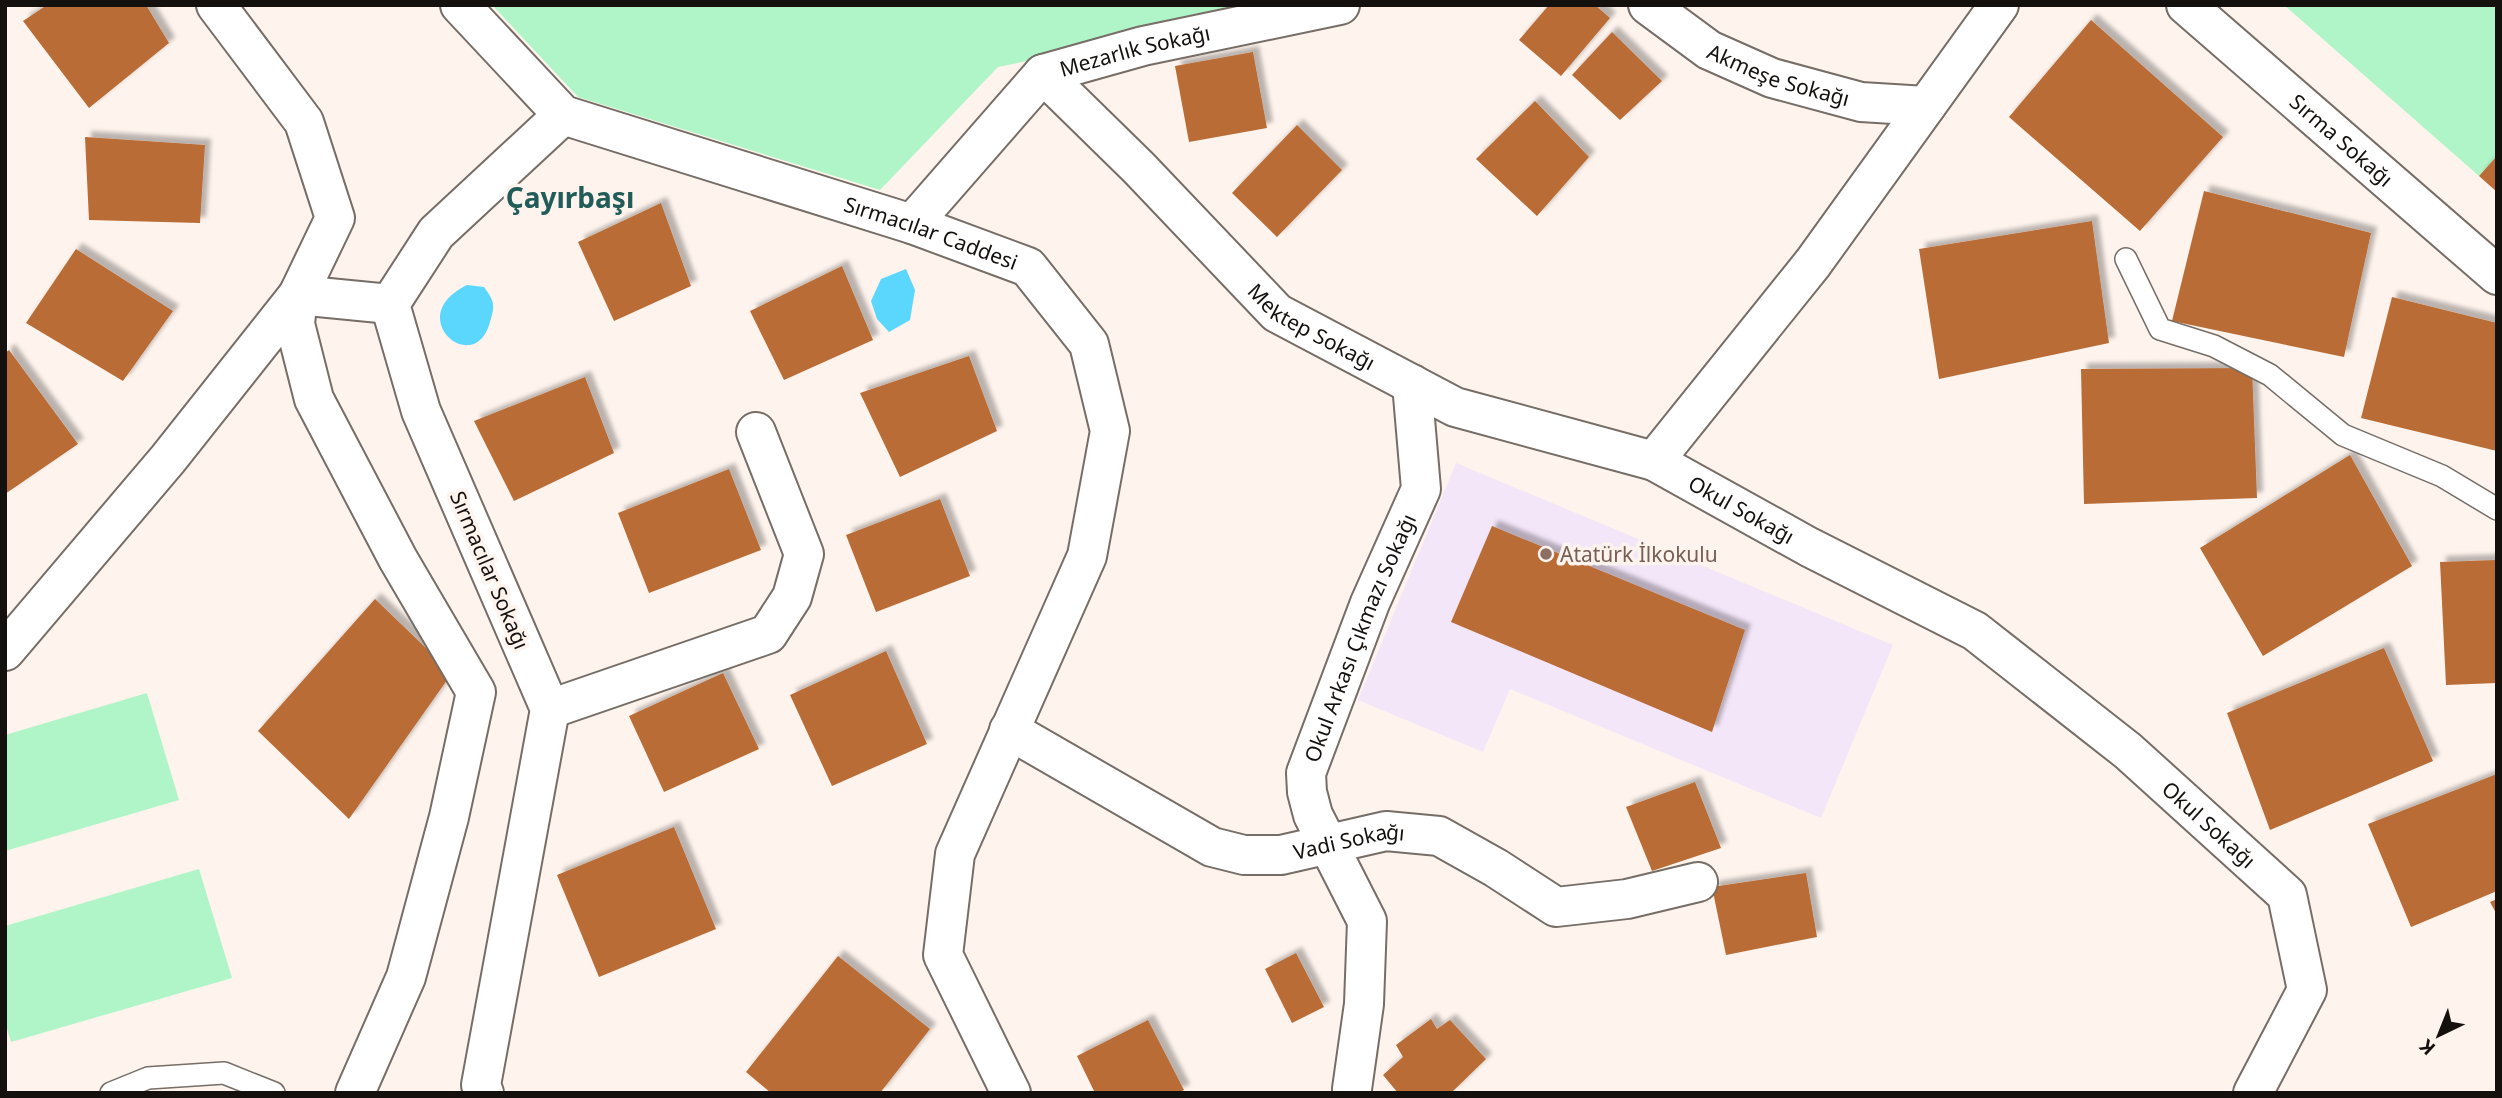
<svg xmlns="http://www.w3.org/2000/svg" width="2502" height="1098" viewBox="0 0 2502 1098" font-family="'Noto Sans',sans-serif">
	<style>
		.education { fill: #f4e6f9 }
		.green { fill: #b0f5c8 }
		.water { fill: #5bd7fd }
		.building { fill: #b96c34; filter: url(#shadow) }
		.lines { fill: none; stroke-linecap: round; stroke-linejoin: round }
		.lane-casing { stroke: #766d67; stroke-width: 24 }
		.street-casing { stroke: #766d67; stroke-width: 42 }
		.lane { stroke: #fff; stroke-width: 21 }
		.street { stroke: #fff; stroke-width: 38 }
		.education-dot { fill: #8d6e63; stroke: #fef3ed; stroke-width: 2.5 }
		.labels { text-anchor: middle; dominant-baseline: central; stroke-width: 7; stroke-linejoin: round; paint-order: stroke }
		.street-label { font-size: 21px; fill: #13100e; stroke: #fef3ed }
		.education-label { font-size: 21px; fill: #785e54; stroke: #fef3ed; text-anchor: start }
		.district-label { font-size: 28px; font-weight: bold; fill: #225c59; stroke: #fef3ed }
	</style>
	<defs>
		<filter id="shadow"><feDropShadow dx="6" dy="-6" stdDeviation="2" flood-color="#0004"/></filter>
	</defs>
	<rect width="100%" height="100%" fill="#fef3ed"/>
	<path class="education" d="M1456,463l437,182 -72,173 -311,-129 -27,63 -125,-52z"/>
	<path class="green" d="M492,5h808l-302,62 -118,123 -302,-93z
		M2284,5h213v151l-18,20z
		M147,693l32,107 -174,51v-116z
		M199,869l33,109 -221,64 -6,-20v-96z"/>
	<path class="water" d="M906,269l9,21 -5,30 -21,12 -12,-13 -6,-18 10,-22z
		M467,285l17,2c11,15 11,18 6,35 -15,57 -89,-5 -23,-37z"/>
	<path class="building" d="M47,5h99l23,38 -80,65 -66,-87z
		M1549,5h46l15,13 -49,58 -42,-36z
		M2091,20l132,117 -83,94 -131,-114z
		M1612,32l50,49 -42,39 -48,-45z
		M1253,52l14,76 -78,14 -14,-76z
		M1535,101l54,56 -52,59 -61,-57z
		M1297,125l45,45 -65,67 -45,-44z
		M85,137l120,8 -5,78 -111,-3z
		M2497,156v36l-18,-16z
		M2204,191l167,42 -27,124 -172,-36z
		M661,203l30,83 -77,35 -36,-79z
		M2092,221l17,122 -170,36 -20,-130z
		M76,249l97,62 -50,70 -97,-58z
		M842,266l31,74 -89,40 -34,-69z
		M2392,297l105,26v128l-136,-33z
		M9,350l69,94 -73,50v-141z
		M969,356l28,75 -97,46 -40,-84z
		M2252,368l5,130 -173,6 -3,-135z
		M585,377l29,76 -100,48 -40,-80z
		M2350,455l62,111 -149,90 -63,-108z
		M729,469l32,81 -112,43 -31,-80z
		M940,499l30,77 -94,36 -30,-77z
		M1492,526l253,104 -33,102 -261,-110z
		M2497,560v123l-51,2 -6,-123z
		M375,599l77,74 -103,146 -91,-88z
		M2384,648l49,113 -163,69 -43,-117z
		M886,651l41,93 -95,42 -42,-91z
		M723,673l36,76 -95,43 -35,-76z
		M2497,774v117l-86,36 -43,-103z
		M1695,782l26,66 -69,23 -26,-64z
		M674,827l42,102 -117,48 -42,-102z
		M1806,873l11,64 -91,18 -14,-68z
		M2497,899v16l-7,-13z
		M1296,953l28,54 -32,16 -27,-54z
		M838,956l92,73 -50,64h-109l-25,-21z
		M1431,1019l6,10 13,-9 36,39 -35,34h-53l-15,-18 20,-18 -7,-12z
		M1148,1020l36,70 -6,3h-83l-18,-37z"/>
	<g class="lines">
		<g class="lane-casing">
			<path id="lane" d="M2126,259l34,70 54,17 56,29 73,60 99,41 55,33
				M111,1093l37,-15 76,-5 50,20"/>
		</g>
		<g class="street-casing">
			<g id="street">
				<path id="s1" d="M460,5l103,110 349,109 116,43 61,77 21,87 -23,125 -132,298 -12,101 68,138"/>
				<path id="s2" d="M1648,5l61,45 63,28 89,24 65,4"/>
				<path id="s3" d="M1999,5l-186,258 -159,198 155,86 166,84 153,120 159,144 20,95 -54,103"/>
				<path id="s4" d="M2186,5l311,270"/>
				<path id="s5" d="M1043,74l96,94 138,145 178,94 199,54"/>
				<path id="s6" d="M912,224l131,-150 100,-28 197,-41"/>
				<path d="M298,295l-3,29 19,75 84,160 78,133 -27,125 -43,160 -51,116"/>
				<path d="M298,295l92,9"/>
				<path d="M5,651l163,-192 130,-164 37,-77 -31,-96 -88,-117"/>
				<path d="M550,709l218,-75 24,-37 12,-43 -48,-122"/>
				<path id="s7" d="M1009,730l203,117 32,8h37l105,-24 53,5 57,32 60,39 71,-8 71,-17"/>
				<path id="s8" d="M1352,1089l12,-85 3,-83 -54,-106 -6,-23 -1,-19 64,-170 51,-114 -9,-105"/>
				<path d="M484,1093l-3,-8 69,-376 -129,-298 -31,-107 46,-71 127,-118"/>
			</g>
		</g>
		<use href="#lane" class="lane"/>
		<use href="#street" class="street"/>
	</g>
	<circle class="education-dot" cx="1546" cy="554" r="7"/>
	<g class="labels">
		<g class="street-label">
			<text stroke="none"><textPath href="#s6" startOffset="294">Mezarlık Sokağı</textPath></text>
			<text stroke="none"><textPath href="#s2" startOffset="150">Akmeşe Sokağı</textPath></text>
			<text stroke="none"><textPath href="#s4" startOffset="206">Sırma Sokağı</textPath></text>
			<text stroke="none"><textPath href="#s1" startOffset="537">Sırmacılar Caddesi</textPath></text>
			<text stroke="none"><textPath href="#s5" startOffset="371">Mektep Sokağı</textPath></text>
			<text stroke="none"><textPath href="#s3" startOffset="672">Okul Sokağı</textPath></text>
			<text transform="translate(490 570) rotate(67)">Sırmacılar Sokağı</text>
			<text stroke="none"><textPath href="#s8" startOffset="476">Okul Arkası Çıkmazı Sokağı</textPath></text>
			<text stroke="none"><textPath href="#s3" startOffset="1239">Okul Sokağı</textPath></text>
			<text stroke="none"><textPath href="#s7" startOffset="374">Vadi Sokağı</textPath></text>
		</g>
		<g class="education-label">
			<text x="1560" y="554">Atatürk İlkokulu</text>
		</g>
		<g class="district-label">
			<text x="570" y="197">Çayırbaşı</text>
		</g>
	</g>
	<rect width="2502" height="1098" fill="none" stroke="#13100e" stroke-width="14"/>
	<g transform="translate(2439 1035) rotate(223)" stroke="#fef3ed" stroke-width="5" paint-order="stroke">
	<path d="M0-5L12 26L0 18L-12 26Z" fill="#13100e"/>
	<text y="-10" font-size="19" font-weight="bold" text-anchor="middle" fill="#13100e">K</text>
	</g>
</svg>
